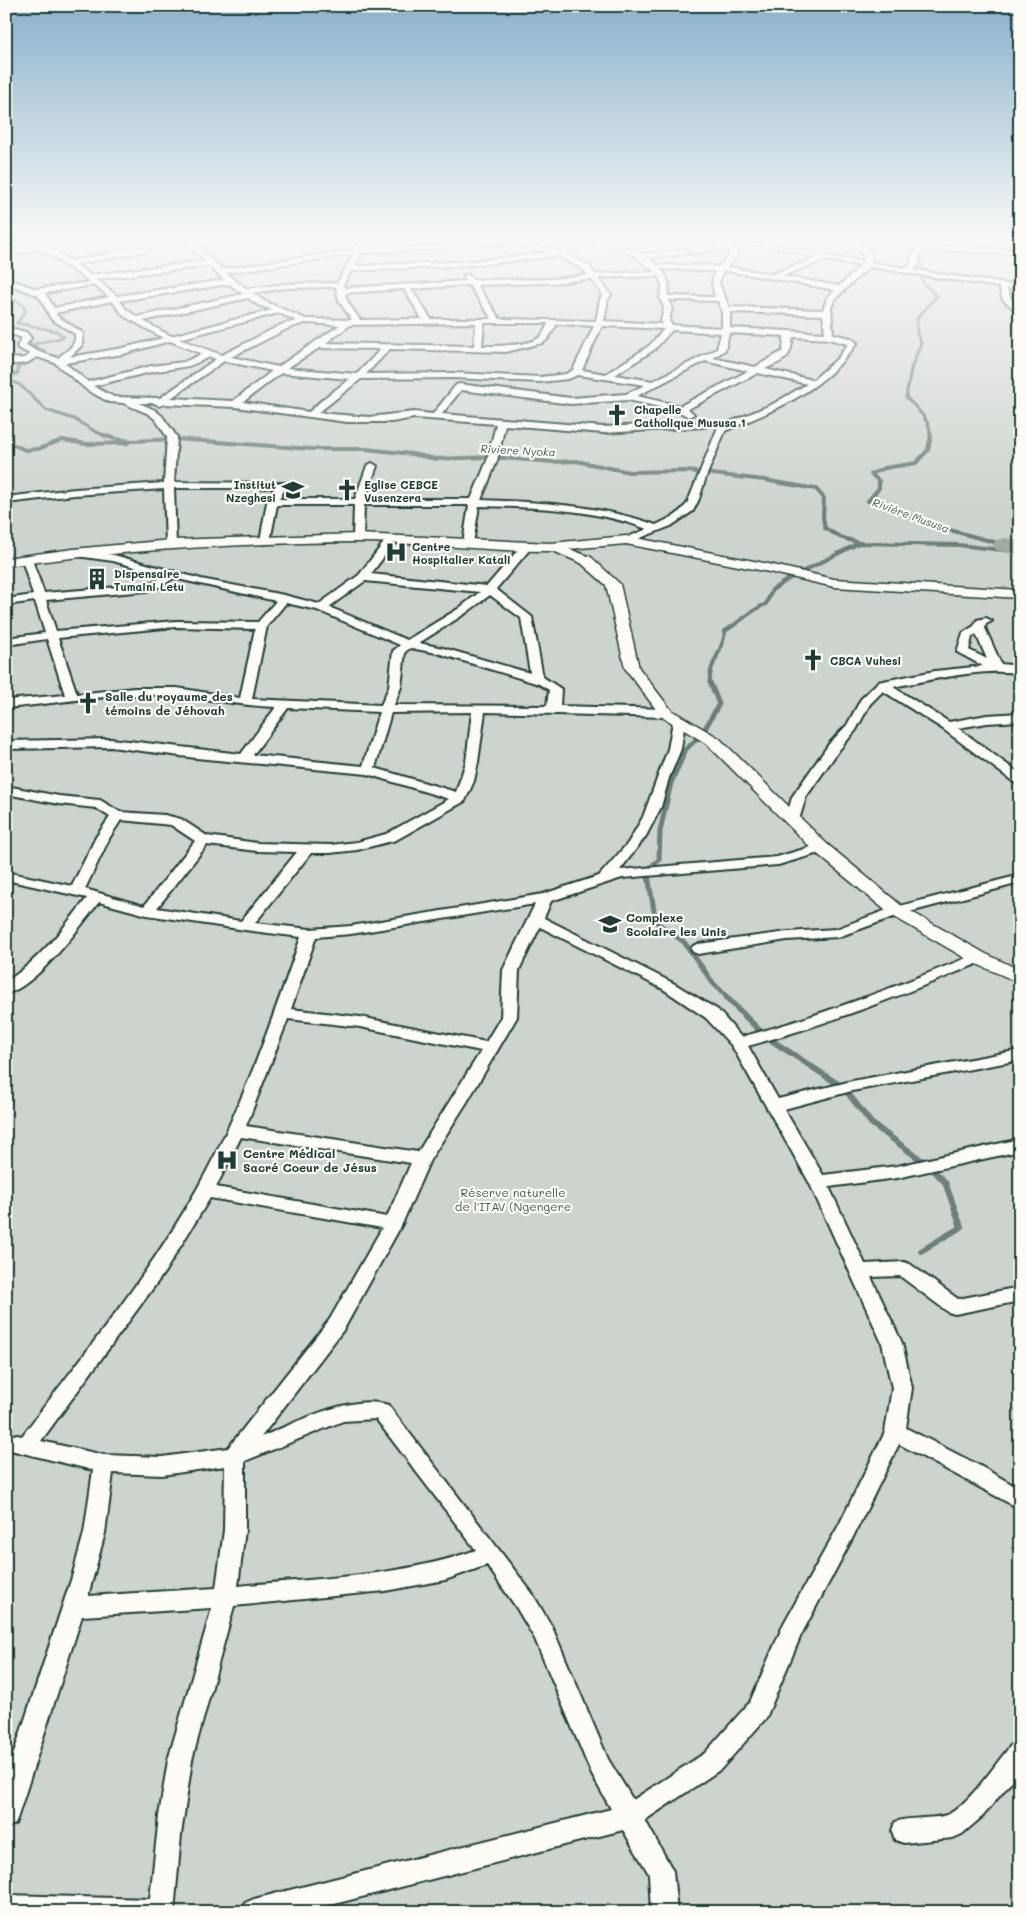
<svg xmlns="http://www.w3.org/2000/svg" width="1026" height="1918" viewBox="0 0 1026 1918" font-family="Mali,sans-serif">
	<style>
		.green { fill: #cdd3cd; stroke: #768880 }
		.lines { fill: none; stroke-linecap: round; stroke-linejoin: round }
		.stream-far3 { stroke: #6c8077; stroke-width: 3 }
		.stream-far2 { stroke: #6c8077; stroke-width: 4 }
		.stream-far1 { stroke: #6c8077; stroke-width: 5 }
		.stream { stroke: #6c8077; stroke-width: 6 }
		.river { fill: #9faca4; fill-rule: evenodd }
		.minor-casing { stroke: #1f3d34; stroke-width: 4 }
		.tertiary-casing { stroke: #1f3d34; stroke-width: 3 }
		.minor { fill: #fdfcf7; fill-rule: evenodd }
		.tertiary { fill: #fdfcf7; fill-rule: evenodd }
		.labels { text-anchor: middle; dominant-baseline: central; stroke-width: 4.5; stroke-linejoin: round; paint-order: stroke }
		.far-poi-label { font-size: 11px; font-weight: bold; fill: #1f3d34; stroke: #fdfcf7; text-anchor: start }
		.far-water-label { font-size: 11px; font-style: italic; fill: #455e56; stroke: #fdfcf7 }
		.poi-label { font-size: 12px; font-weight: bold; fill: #1f3d34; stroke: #fdfcf7; text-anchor: start }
		.park-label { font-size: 12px; fill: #425b53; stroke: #fdfcf7 }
	</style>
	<rect width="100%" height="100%" fill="#f0f1eb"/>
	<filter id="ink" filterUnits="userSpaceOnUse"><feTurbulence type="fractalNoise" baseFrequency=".02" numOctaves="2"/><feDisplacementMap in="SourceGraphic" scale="10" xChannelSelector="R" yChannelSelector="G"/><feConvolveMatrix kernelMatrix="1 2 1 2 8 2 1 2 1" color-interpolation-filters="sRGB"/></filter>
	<g filter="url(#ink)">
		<path class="green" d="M6,242h1014v1670h-1014z"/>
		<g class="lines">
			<path class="stream-far3" d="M917,242l10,8 -7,6 4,14 -3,5 2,8 14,13 -20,22v16l4,9 -10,26 -5,28c9,10 26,24 24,39
				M6,300h8l9,5 2,7 -8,11 39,8 8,6 -34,8
				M30,345l15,6 -2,3 -25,13v6l-7,3v5l9,4 26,25 28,9 22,13 11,4"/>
			<path class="stream-far2" d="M103,435l13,4 17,2 42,-2 137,10h54l46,5 24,5 55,-2 62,5 23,-1 53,11 58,-1 77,9 52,9 8,9 -1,20 2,10 15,9 19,6 99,2 62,7
				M931,435l-3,15 -12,13 -31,5 -14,6 8,7v7l-11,13 67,25 70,19
				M6,447l8,-2 11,5 13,-1 24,-9 24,4 42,-1
				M710,683c-2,-19 14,-33 15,-52 14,-8 26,-21 41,-27l6,-14 18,-12 69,-35"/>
			<path class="stream-far1" d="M710,682l9,22 -17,30 -16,15 -15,34 -11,48 -1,29 -12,10 9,52 28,20 29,41 16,16"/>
			<path class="stream" d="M727,998l38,38 79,52 27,35 57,42 17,17 16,45 -40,24"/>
			<path class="river" d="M1005,538l15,3v14l-24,-5 -3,-5 3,-5z"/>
			<g class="minor-casing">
				<path id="minor" d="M32,242c14,0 26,11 38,19l72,-14 3,-5h16l-10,4 -3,5 -72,13 14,11 115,-14 -20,-19h30l-3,2 -16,2 26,23 132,-19 -9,-8h7l10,7 64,-3 37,-4h58l38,10 26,-10h9l-29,12 24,11 6,9 60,-2 -20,-16 -31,-14h9l30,12 74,-8 -11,-4c11,-1 23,1 31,10v4l-10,11 45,7 44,-16 -29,-8 -38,-6 -3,-2c28,0 52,9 80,14 12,2 25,4 38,6l-1,-8 -15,-12h8l14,9 2,12 34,5 5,-4v-8l6,-10 11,-2 1,-2h6l1,3 84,5v4l-97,-4 -4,6v9l-5,5 106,16v4l-13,-2 3,9 10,10v7l-17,-14 -4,-13 -130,-20 -34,32 -4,8 2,27 18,4 6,5c-34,48 -79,66 -132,88l-19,46 -7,22 -6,12 -22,15 -41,16 -4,1 -5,-3 26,-11c-53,-20 -111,-22 -168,-23l-6,37 -5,3 -5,-3 6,-38h-105l-1,33 -5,3 -5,-3 1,-33h-77l-7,36 -5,3 -5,-3 7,-39 8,-14h-101l2,56 -5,3 -5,-3 -2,-55 -89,6 -69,8v-6l69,-8 89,-6 3,-46 -11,-17 -7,-6 -26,-11 -14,-1 -22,-12 -32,-27 -18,-6 -10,6 -21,2v-6l19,-1 5,-4 -12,-6 -1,-2 5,-8 -16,-6v-5l20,5 5,6 -5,7 13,7 19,6c8,-7 19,-12 17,-24l-24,-15 -10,-20 -4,-4 -31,-12v-5l30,11 54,-7 -49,-33 -35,7v-4l29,-7zM480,244h34l33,9 -73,8 -120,5 8,-13 64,-3zM726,249l3,3v4l-10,10 -62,-1 -8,-7zM354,254l-17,29 -51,1 -39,5 -21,-16zM558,256l25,13 5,6 -36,4 -78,1 -7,-6 -4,2 3,5 -122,7 -1,-3 8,-14 123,-6zM825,260l36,6 -22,20 -57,-10zM209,266l15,14 -107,16 -21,-17zM661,269l54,2 -3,12 3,14 -47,-1c2,-11 0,-18 -7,-27zM723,271h5l107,19 -8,8 -4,12 -94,-3 -10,-24zM659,276l3,11 -2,11 4,10 -3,13 2,3 -59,-3 4,-22 3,-4 -13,-17zM591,279l12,16 -3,4 -4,22 -96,-2 -23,-34 75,-2zM229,284l14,10 -106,23 -11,-8 -6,-8zM94,285l15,12 -55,11 -9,-15zM469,285l23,34h-61l-20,-30zM336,287l3,14 13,19 -46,-1 -42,-18 -11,-8 33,-5zM404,289l18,30 -62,1 -13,-19 -2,-8zM248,298l10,7 14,5 -101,26 -28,-15zM669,300l49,1 4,10v17l-50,-3 -3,-4 3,-13zM112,301l12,15 39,22 -40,10 -53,9 12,-12 1,-12 -26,-17 -1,-3zM730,312l93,3 2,18 -95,-5zM279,313l18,8 -14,3 -61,31 -43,-16zM305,323l35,2 -62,42 -47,-10 58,-29zM476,323l-2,23 -148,-3 24,-18zM484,323h64c-2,5 -4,11 -8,14 -10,9 -44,9 -58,9zM557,324l37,2 -21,44 -7,4 -26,3 -87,-4 -87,1 24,-25 116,3 36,-9 5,-3zM602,326l62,3 -15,17 -43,28 -24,-4zM672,330l49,3 -4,16 -64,32 -38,-6 40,-26zM729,333l55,3 -1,15 -28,16 -42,-9 12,-8zM793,337l36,2 19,5 -10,14 -25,22 -48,-11c20,-10 25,-8 28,-32zM170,341l32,13 -18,8 -33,4 -63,16 -23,-19 58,-9zM319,348l62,1 -24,25 -70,-6zM210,357l6,2 -56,39 -46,-1 -21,-11 58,-14 38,-6zM224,361l48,10 -39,30 -62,-3zM705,361l43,10 -68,35 -43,-10zM281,373l69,6 -26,19 -15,14 -66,-10zM758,373l49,11 -34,20 -55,23 -31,77 -11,11 -20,10c-56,-20 -115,-23 -175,-25l16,-39 8,-36 98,8 102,-6 5,-3 -2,-2 -105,5 -161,-13 19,-24 110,14 57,-4 50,11 11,6 5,-3 -6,-5zM578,375l67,10 -19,9 -55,4 -112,-14 -3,1 -23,29 -19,-2 -45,5 -51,-4 43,-34 92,-1 87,4 28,-3zM139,403h16l4,3 5,-2 71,3 112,15h45l22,-4 82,6 -9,37 -16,38h-106l12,-33 -5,-3 -5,3 -12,33h-76l8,-14 -1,-2 -112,-1 3,-45 -15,-21 -7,-6z
					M392,536l5,3 -26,35 116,12 36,-42h8l1,2 -1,2 -35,41 36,28 11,60 18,12 -1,17 106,3 6,4 -6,4 -181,-5 -7,50 -4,19 -9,20 -69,39 -39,10 -27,3h-19l-56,70 55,6 41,-3 192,-32 56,-18 29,-33 15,-26 25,-68 5,-28 2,-3h8l2,3 -4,28 -12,29 -8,29 -15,29 -26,34 157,-13 44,-13 5,1 2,3 -2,3 -48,14 -156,13 -71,23 -7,17 129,65 45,27 23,27c80,-21 156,-51 233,-82h10l2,3 -2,3c-77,32 -155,63 -236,85l30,53 74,-18 168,-31v10l-168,31 -68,18 39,66 74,-9 123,-27v12l-123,27 -68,9 36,77 39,-2 6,2 48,35 62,-12v14l-65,13 -7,-2 -48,-36 -29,1 31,66 10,45 -6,40 74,38 40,23v20l-121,-65 -46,93 -52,98 -35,83 -45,51 -76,51 28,51 4,41h-26l-2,-38 -26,-44 -320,82h-61l3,-9 9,-4 357,-90 -19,-34 -57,-136 -19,-32 -29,-42 -42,15 -60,11 -151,15 -42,154 -11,75 -7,77h-168v-17l144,4 9,-83 9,-56 44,-152 -130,8 -64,200 -3,8 -9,4v-51l66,-200 12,-44 9,-63 -87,-21v-16l16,3c60,-80 126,-159 175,-247 45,-79 74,-167 104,-252l-56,-7 -98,-15 -48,-13c-19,25 -62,84 -93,92v-12c33,-22 57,-53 81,-84l-81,-18v-8l66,14 24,-49 14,-20 -14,-9 -37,-4 -53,-10v-8l53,10 41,4 20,12 45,3 16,4 26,17 50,7 73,2 27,-3 29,-8 63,-35 -82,-25 -171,-16 -85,-11 -105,2v-8l105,-2 130,15 35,-47c-33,-1 -65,-8 -98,-11 -53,-5 -118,7 -172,12v-8l59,-5 -18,-56 -41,6v-7l39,-5 -10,-32 -29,4v-6l27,-4 -11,-35 5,-3 5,3 12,33 100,-8 12,-4 7,-6 -50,-14 -44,-6 -1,-2 1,-2 4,-1 41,5 87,24 83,16 35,9 40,-29 29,-38zM173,578l103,23 -18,21 -82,-1 -120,10 -10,-31 100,-9 18,-6zM365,581l115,11 -22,17 -51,31 -78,-33zM490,595l31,23 9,55 -87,-25 -24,-5 47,-30zM286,603l31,7 83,35 -7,6 -4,36 -8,18 -129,-6 15,-73zM176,627l79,2 -15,69 -63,-10h-43l-57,6 -19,-56zM410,648l27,5 102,31 10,6 -2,16 -153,-1 7,-18 4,-35zM288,708l91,4 -16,54 -110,-11zM472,712l-6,50 -10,30 -81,-24 16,-55zM121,820l50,5 24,16 -51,65 -59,-17 25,-52zM207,845l50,6 40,1 -56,69 -84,-13zM535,904l-32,66 -2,47 -15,25 -126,-25 -69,-8 25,-72 35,-3zM540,927l123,62 43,29 26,28 77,136 73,161 10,45 -7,44 -46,93 -55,98 -34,79 -45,51 -72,47 -25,-41 -56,-132 -20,-34 -144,-188c-36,-12 -93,18 -127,32l83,-108 58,-105 28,-64 37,-58 50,-85 2,-47zM288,1019l72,8 121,24 -63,101 -172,-26zM241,1137l170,26 -24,54 -171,-30zM210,1198l172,30 -52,91 -102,129 -66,9 -58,-2 -63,-14 123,-168zM376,1419l100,131c-74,27 -160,28 -238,36l7,-56v-69l98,-40zM225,1466l-1,64 -8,58 -128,8 17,-63 8,-60 49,2z
					M986,618l6,3 -6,3 -1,4 16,36 19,2v8c-30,-8 -95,7 -127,13l56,35 38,-7 33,-2v8l-33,2 -29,5 62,46v10l-5,-1 -72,-54 -60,-38 -13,13 -14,26 -17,20 -33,47 -8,26h-10l-2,-3 6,-23 37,-53 18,-19 14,-26 17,-17 57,-11 48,-5 -26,-14 6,-19 11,-7 3,-6zM976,634l11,25 -18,-9 3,-13z
					M1020,875v8l-118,31 -64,23 -51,3 -89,14 -5,-2 -2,-3 2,-3 5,-2 89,-12 49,-3 56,-21z
					M1020,1741v30l-37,45 -21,18 -9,4 -49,5 -9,-3 -3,-9 3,-9c16,-6 42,-2 54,-8 21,-11 47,-51 63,-70z"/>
			</g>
			<g class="tertiary-casing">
				<path id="tertiary" d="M358,534l193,9 75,-7 143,28 65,15 186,11v8l-186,-11 -65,-15 -143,-28 -57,5 22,8 29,27 19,84 32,42 48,28 108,106 76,63 83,47 34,16v13l-48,-21 -81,-47 -76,-63 -108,-108 -46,-28 -36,-48 -19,-83 -25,-22 -28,-12c-65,1 -131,-9 -196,-9 -118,1 -235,8 -351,24v-8l67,-9 98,-9z"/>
			</g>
			<use href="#minor" class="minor"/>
			<use href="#tertiary" class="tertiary"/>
		</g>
	</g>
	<linearGradient id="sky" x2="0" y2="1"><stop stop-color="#8bb1cd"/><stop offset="0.47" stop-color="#f8f9f6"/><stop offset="1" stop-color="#f8f9f6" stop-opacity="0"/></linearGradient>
	<rect width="1026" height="510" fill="url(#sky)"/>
	<defs>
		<g id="church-bare" transform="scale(1.725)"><path d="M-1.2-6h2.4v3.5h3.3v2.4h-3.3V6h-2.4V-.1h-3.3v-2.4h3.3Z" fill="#1f3d34" stroke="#fdfcf7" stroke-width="2.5" paint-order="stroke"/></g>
		<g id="school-bare" transform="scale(1.725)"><path d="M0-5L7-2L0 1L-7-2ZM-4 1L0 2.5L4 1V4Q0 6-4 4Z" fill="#1f3d34" stroke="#fdfcf7" stroke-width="2.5" paint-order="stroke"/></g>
		<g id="hospital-bare" transform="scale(1.725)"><path d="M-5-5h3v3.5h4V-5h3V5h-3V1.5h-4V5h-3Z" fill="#1f3d34" stroke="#fdfcf7" stroke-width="2.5" paint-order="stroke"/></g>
		<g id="building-bare" transform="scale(1.725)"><path d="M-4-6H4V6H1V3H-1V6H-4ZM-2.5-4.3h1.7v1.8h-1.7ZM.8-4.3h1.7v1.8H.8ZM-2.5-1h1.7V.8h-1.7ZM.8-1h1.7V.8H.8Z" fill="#1f3d34" stroke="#fdfcf7" stroke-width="2.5" paint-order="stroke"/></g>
	</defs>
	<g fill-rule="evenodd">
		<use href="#church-bare" x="617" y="415"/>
		<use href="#school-bare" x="293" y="490"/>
		<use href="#church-bare" x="347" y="490"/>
		<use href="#hospital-bare" x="396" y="552"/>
		<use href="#building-bare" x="97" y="579"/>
		<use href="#church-bare" x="813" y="660"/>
		<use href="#church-bare" x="88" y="703"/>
		<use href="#school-bare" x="610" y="924"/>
		<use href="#hospital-bare" x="227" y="1160"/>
	</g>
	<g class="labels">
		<g class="far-poi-label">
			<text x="634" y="409">Chapelle<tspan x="634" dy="13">Catholique Mususa 1</tspan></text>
			<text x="276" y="484" text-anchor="end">Institut<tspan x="276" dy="13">Nzeghesi</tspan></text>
			<text x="364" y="484">Eglise CEBCE<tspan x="364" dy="13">Vusenzera</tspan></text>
			<text x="412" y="546">Centre<tspan x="412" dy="13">Hospitalier Katali</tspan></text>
			<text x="114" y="573">Dispensaire<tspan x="114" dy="13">Tumaini Letu</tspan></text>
			<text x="830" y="660">CBCA Vuhesi</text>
		</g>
		<g class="far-water-label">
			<text transform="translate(518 450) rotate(3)">Riviere Nyoka</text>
			<text transform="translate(911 515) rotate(20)">Rivière Mususa</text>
		</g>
		<g class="poi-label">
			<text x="105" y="696">Salle du royaume des<tspan x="105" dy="14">témoins de Jéhovah</tspan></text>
			<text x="626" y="917">Complexe<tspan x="626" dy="14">Scolaire les Unis</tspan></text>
			<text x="243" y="1153">Centre Médical<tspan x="243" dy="14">Sacré Coeur de Jésus</tspan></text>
		</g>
		<g class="park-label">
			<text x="513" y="1192">Réserve naturelle<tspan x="513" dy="14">de l'ITAV (Ngengere</tspan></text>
		</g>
	</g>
	<rect width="1026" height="1918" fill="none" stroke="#fdfcf7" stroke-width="25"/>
	<rect x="12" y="12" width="1001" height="1893" fill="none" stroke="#1f3d34" stroke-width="2" filter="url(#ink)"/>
</svg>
